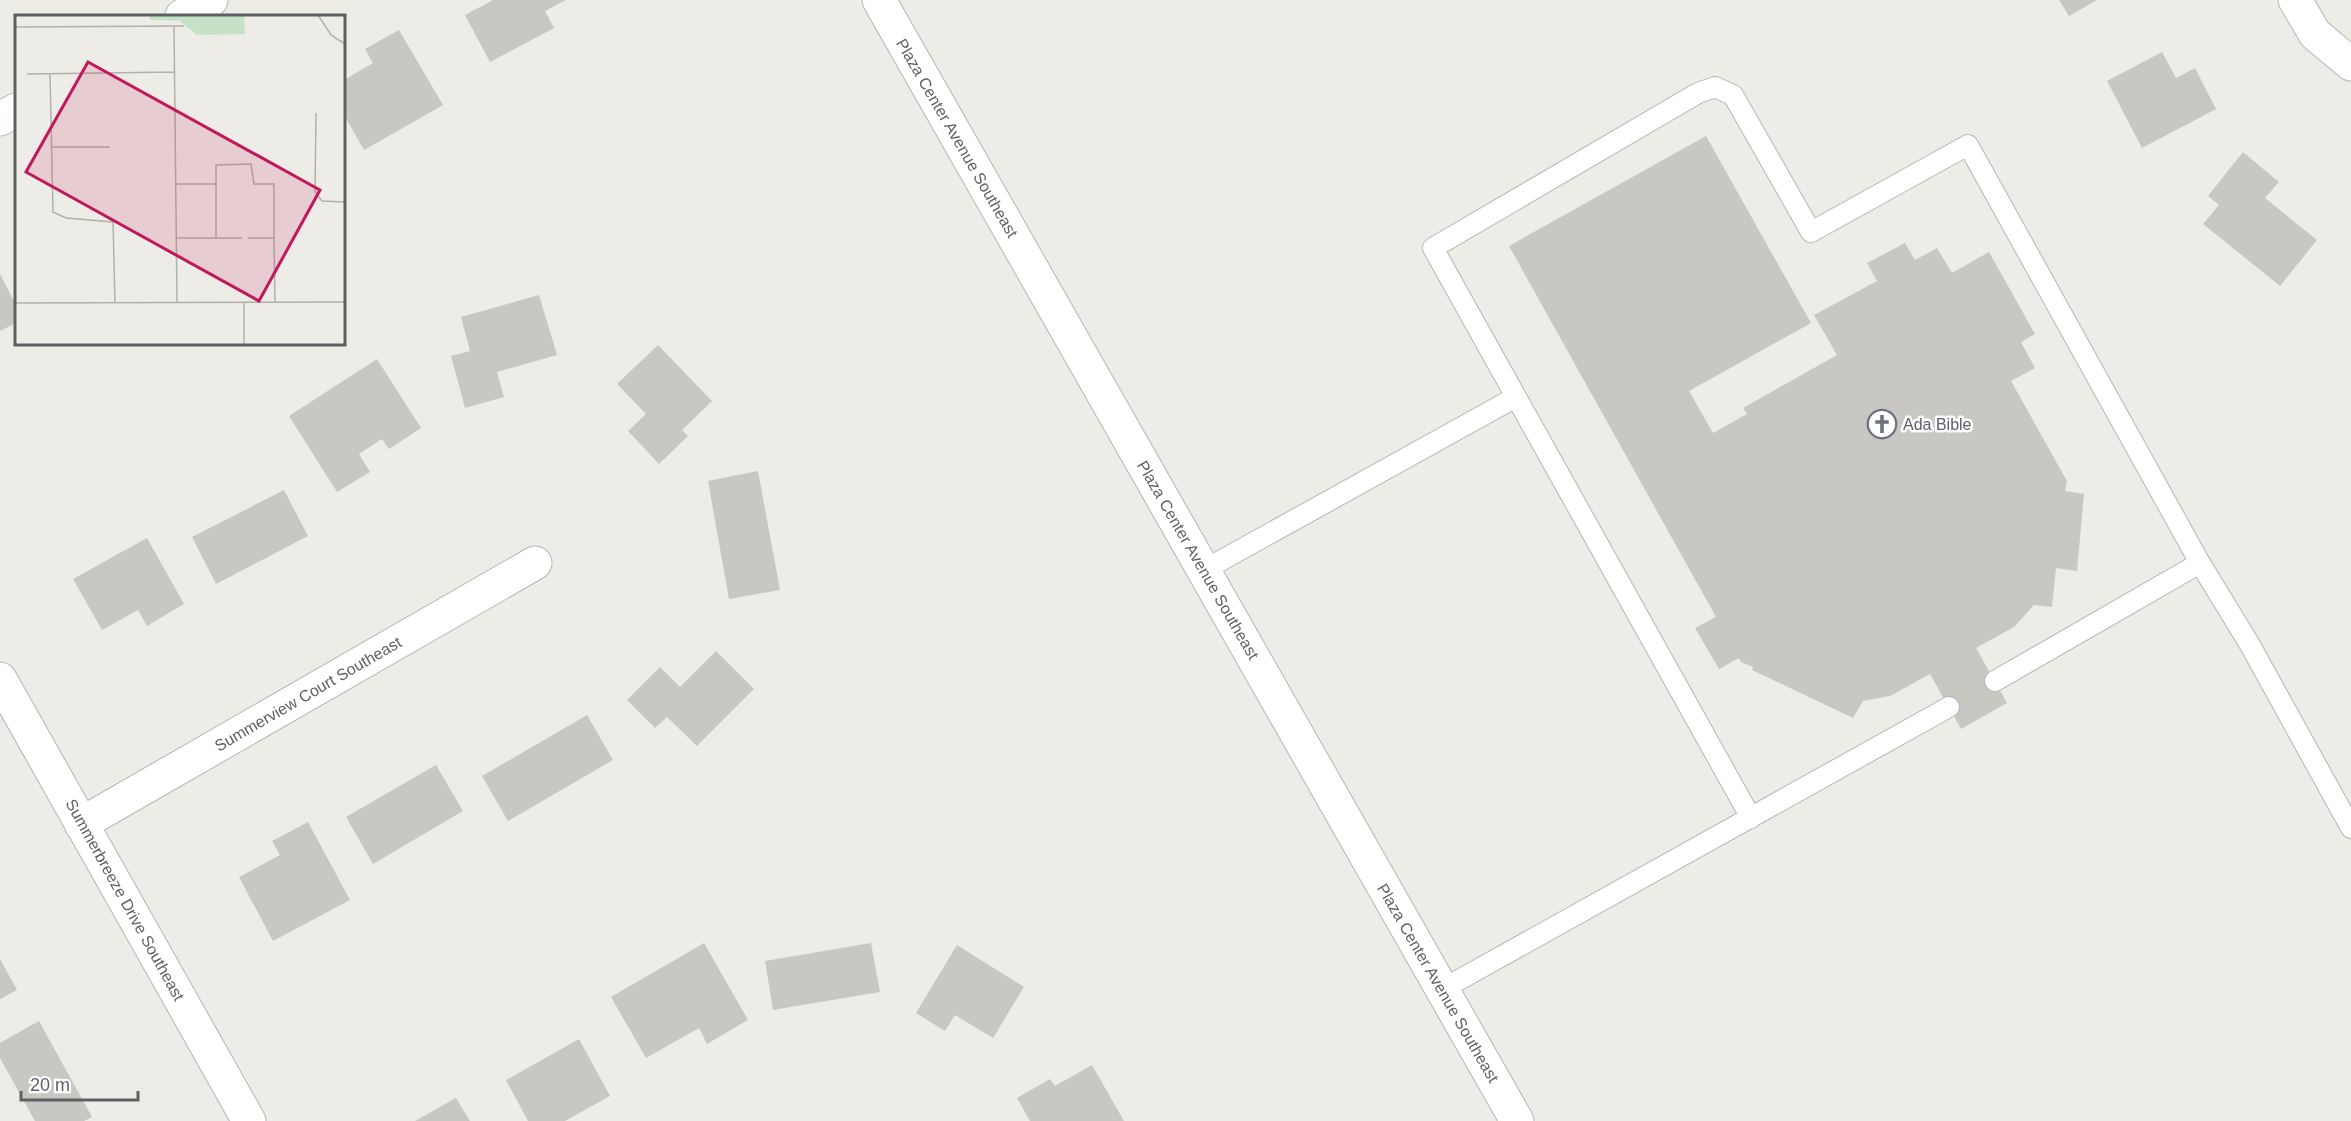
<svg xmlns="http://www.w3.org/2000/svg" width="2351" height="1121" viewBox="0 0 2351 1121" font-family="Helvetica,sans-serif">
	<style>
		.building { fill: #c9c7c2 }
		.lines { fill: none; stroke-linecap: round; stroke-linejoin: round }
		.service-casing { stroke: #b3b6b9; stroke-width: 22 }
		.minor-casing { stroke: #b3b6b9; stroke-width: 35 }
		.service { stroke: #fff; stroke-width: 20 }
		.minor { stroke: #fff; stroke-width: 33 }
		.labels { text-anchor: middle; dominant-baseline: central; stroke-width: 5; stroke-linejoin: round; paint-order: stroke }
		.street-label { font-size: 16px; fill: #5e6164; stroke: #fff }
		.worship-label { font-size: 16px; fill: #5b616d; stroke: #fff; text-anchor: start }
		.inset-road { fill: none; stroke: #b0b0ae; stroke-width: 1.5 }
		.view { fill: #c2185b; fill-opacity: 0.15; stroke: #c2185b; stroke-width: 3 }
		.inset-edge { fill: none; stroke: #5e6164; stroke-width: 3 }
	</style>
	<rect width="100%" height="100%" fill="#eeece6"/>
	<path class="building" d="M493,0h73l-21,11 9,17 -64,34 -25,-47z
		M2059,0h38l-28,16z
		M399,30l44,75 -79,45 -20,-35v-35l29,-17 -8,-14z
		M2162,52l14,26 19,-10 21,41 -74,39 -35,-67z
		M1706,136l105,187 -122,68 24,42 34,-19 -4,-6 94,-53 -23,-40 63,-34 -10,-18 38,-20 10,17 22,-12 15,25 37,-21 46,82 -14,8 14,26 -24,13 56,100 -2,10 19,3 -7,77 -21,-3 -4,39 -18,-2 -20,22 -38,21 31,55 -46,26 -31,-55 -40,22 -27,5 -10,17 -101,-48 1,-3 -12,-5 -2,-4 -20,11 -24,-41 21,-11 -207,-371z
		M2243,152l36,30 -14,16 52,42 -37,46 -77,-62 16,-19 -11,-9z
		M0,274l16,31v18l-16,8z
		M539,295l18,60 -60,17 7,25 -39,11 -14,-52 19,-5 -9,-34z
		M658,345l54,56 -30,29 6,6 -29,28 -31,-33 18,-17 -29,-30z
		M377,359l44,69 -32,21 -7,-10 -23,15 11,18 -33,20 -48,-76z
		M758,471l22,119 -51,9 -21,-118z
		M284,490l24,46 -92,48 -24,-47z
		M147,538l37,66 -37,22 -9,-16 -36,20 -29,-51z
		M716,651l38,38 -57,57 -30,-29 -12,11 -28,-28 33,-33 20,20z
		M587,715l26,45 -105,61 -26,-45z
		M436,765l27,46 -90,53 -27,-47z
		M308,822l42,78 -77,41 -34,-64 41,-22 -8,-14z
		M704,943l44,77 -41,24 -8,-16 -53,30 -35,-61z
		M871,943l9,49 -107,18 -8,-49z
		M957,945l67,42 -31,51 -38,-23 -10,16 -29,-18z
		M0,959l17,31 -17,9z
		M39,1021l53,96 -8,4h-49l-35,-63v-15z
		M579,1039l31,57 -45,25h-37l-22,-41z
		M1092,1065l32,56h-94l-13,-23 33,-19 5,7z
		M456,1098l14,23h-55z"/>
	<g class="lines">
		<g class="service-casing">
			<path id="service" d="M1204,570l312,-173
				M1995,681l205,-118 50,82 101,183
				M1751,818l-318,-570 265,-155 17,-6 18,8 78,137 157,-87 232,418
				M1441,990l508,-283"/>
		</g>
		<g class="minor-casing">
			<path id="minor" d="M879,0l638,1121
				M2295,0l20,34 36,30
				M182,16l29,-16
				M0,119l16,-9
				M0,679l249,442
				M81,824l454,-261"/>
		</g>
		<use href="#service" class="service"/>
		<use href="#minor" class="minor"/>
	</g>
	<defs>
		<g id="church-ring" transform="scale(1.5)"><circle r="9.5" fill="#fff" stroke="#6b7280" stroke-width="1.5"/><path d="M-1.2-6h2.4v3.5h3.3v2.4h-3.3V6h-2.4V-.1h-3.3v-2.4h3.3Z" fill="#6b7280"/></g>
	</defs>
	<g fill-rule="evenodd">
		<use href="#church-ring" x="1882" y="424"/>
	</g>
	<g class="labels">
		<g class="street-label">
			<text transform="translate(957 138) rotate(60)">Plaza Center Avenue Southeast</text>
			<text transform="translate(1198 560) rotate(60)">Plaza Center Avenue Southeast</text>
			<text transform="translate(308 694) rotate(-30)">Summerview Court Southeast</text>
			<text transform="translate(125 900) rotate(61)">Summerbreeze Drive Southeast</text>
			<text transform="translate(1438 983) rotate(60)">Plaza Center Avenue Southeast</text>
		</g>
		<g class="worship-label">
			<text x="1903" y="424">Ada Bible</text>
		</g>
	</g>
	<g transform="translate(15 15)">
		<rect width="330" height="330" fill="#eeece6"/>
		<path d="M135,0h94l1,19 -48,1 -17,-14 -30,-1z" fill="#c6e2c6"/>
		<path class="inset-road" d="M303,0l13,20 14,9M159,11l3,277M0,12l169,-1M12,59l147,-2M35,59l3,138 13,6 47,4 2,81M301,98l-1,79 7,9 23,1M36,132h59M161,169h40M161,223h66M201,223v-73l35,-1 3,20h20v54M233,223h26l1,64M229,287v43M0,288l330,-1"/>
		<path class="view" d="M73,47l232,128 -61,111 -233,-129z"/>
		<rect width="330" height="330" class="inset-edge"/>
	</g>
	<path d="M21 1091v9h117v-9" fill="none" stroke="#5e6164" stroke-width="3"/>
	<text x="30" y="1091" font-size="18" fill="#5e6164" stroke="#ffffff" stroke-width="4.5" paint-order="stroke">20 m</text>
</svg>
